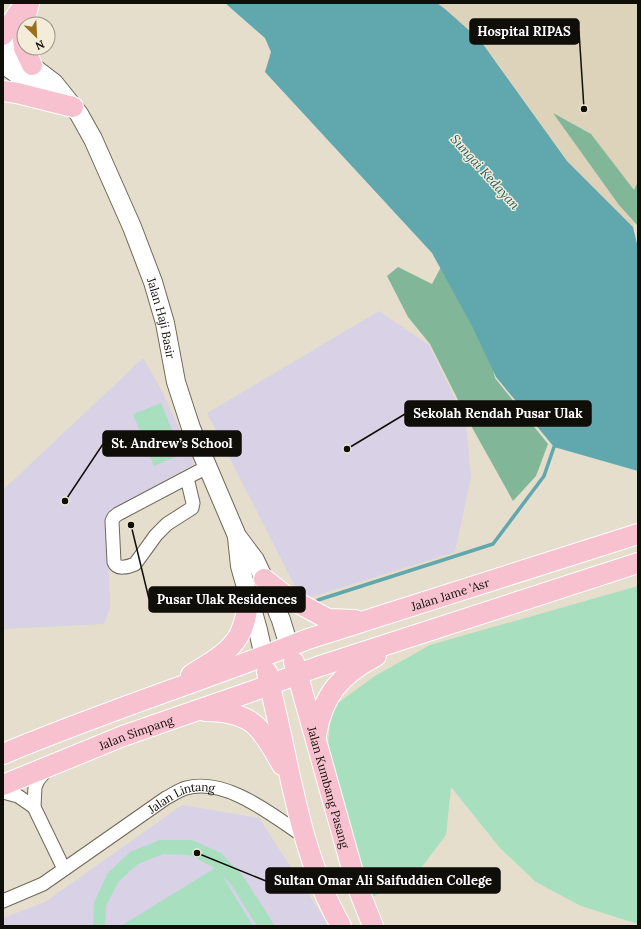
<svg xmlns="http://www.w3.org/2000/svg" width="641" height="929" viewBox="0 0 641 929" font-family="Lora,serif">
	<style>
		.built { fill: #dcd3ba }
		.education { fill: #d9d1e6 }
		.green { fill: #a8dfbf }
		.forest { fill: #81b798 }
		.water { fill: #60a7ae }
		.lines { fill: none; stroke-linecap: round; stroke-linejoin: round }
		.stream { stroke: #60a7ae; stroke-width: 3.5 }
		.minor-casing { stroke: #6e6858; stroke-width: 15 }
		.secondary-casing { stroke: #6e6858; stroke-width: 20 }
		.primary-casing { stroke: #fff; stroke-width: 22 }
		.minor { stroke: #fff; stroke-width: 13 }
		.secondary { stroke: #fff; stroke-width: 18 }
		.primary { stroke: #f8c1cf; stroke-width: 20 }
		.labels { text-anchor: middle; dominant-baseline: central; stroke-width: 3; stroke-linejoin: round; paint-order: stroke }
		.street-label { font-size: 12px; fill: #100e08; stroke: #f3ecd9 }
		.water-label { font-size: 13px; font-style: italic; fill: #235e65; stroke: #f3ecd9 }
		.leader { fill: none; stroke: #100e08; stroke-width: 1.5 }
		.callout-dot { fill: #100e08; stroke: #f3ecd9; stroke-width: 1.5 }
		.callout { fill: #100e08; stroke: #100e08; stroke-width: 1.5 }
		.callout-label { font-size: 13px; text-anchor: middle; font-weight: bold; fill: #fff }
	</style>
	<rect width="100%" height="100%" fill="#e5decc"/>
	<path class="built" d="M437,3h201v214l-5,10 -66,-66 -74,-104 -48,-48z"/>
	<path class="education" d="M379,311l50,34 37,77 5,55 -16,75 -153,48 -95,-187z
		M143,358l19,33 33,73 -88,48 3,96 -6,16 -101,5v-139z
		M182,805l77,13 70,108h-326v-8l42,-16z"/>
	<path class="green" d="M161,403l21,51 -28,12 -21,-52z
		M638,586v338l-57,-18 -45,-24 -36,-34 -49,-61 -5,48 -28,37 -49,27 -42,-139 4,-52 44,-32 55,-31z
		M160,840h32l29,13 22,23 32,50h-18l-25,-40 -10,-11 31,51h-132l94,-58 -25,-13 -27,-1 -25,10 -20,18 -12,24 -1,20h-12l1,-23 13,-29 23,-22z"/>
	<path class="forest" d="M553,113l38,21 43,56 4,-8v44l-19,-21z
		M442,265l42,68 11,45 53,66 -12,32 -23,25 -44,-79 -39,-78 -22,-27 -21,-41 11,-9 34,17z"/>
	<path class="water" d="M225,3h212l8,6 35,31 87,121 66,66 5,21v223l-84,-24 -58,-70 -24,-51 -40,-73 -167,-181 6,-20 -6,-14z"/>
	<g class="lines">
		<path class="stream" d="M318,600l175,-56 51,-68 10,-29 4,-4"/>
		<g class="minor-casing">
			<g id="minor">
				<path d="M187,478l6,25 -1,5 -25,16 -11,11 -21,29c-7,3 -18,6 -21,-2l-2,-41 2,-4 4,-3 89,-47"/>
				<path d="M48,768l-10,12 -3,7 -1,20 30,62"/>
				<path d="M3,792l15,4 16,11"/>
				<path id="s1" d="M3,901l40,-17 123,-86c6,-3 13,-8 20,-10 41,-11 87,28 119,49"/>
			</g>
		</g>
		<g class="secondary-casing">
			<g id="secondary">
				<path id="s2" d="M3,44l51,39 25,31 14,25 39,88 21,55 12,41 11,59 15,46 46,108 18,24 9,19 17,41 8,26"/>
				<path d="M3,64l42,30 13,5"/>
				<path d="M237,537l3,29 18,64 6,27"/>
			</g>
		</g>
		<g class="primary-casing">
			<g id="primary">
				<path d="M3,35l21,-30"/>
				<path d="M24,48l-2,-17 7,-28"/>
				<path d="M24,48l8,17"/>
				<path d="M3,91l14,2 56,14"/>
				<path d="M264,579l23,18 41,22 27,1"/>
				<path id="s3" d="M294,662l62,221 17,43"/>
				<path d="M267,672c5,24 11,48 16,72 13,62 26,126 58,182"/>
				<path d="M191,675c15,-10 37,-21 47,-38 7,-11 9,-26 11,-39"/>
				<path d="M205,711c20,0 45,4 57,22 8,10 14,21 20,32"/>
				<path d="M316,735c7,-40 24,-60 60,-79"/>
				<path id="s4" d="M3,754c100,-42 204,-75 305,-115l330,-105"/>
				<path id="s5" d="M3,785l120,-49 130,-45 64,-24 321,-104"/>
			</g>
		</g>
		<use href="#minor" class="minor"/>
		<use href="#secondary" class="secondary"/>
		<use href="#primary" class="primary"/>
	</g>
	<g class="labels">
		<g class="street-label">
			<text stroke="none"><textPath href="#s2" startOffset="325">Jalan Haji Basir</textPath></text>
			<text stroke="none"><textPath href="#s4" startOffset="475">Jalan Jame 'Asr</textPath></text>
			<text stroke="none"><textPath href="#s5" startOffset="143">Jalan Simpang</textPath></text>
			<text stroke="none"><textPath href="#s3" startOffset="130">Jalan Kumbang Pasang</textPath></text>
			<text stroke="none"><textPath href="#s1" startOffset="209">Jalan Lintang</textPath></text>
		</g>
		<g class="water-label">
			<text transform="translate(485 172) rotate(48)">Sungai Kedayan</text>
		</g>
	</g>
	<path class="leader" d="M584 109L579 31M347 449L405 414M65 501L103 444M131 525L149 599M197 853L266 881"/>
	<g class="callout-dot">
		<circle cx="584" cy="109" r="4"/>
		<circle cx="347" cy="449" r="4"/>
		<circle cx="65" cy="501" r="4"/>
		<circle cx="131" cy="525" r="4"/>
		<circle cx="197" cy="853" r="4"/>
	</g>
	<g class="callout">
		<rect x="470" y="19" width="109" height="25" rx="4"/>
		<rect x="405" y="401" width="186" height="25" rx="4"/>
		<rect x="103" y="431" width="138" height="25" rx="4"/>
		<rect x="149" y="587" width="156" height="25" rx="4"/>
		<rect x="266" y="868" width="234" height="25" rx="4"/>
	</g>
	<g class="callout-label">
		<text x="524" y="36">Hospital RIPAS</text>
		<text x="498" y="418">Sekolah Rendah Pusar Ulak</text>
		<text x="172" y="448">St. Andrew’s School</text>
		<text x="227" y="604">Pusar Ulak Residences</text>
		<text x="383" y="885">Sultan Omar Ali Saifuddien College</text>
	</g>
	<rect width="641" height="929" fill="none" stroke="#100e08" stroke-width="8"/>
	<g transform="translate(36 36) rotate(156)"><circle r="19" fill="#f3ecd9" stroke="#989385"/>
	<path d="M0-3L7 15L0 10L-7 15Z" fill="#996f1c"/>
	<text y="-6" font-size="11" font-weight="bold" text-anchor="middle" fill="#100e08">N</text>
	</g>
</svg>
